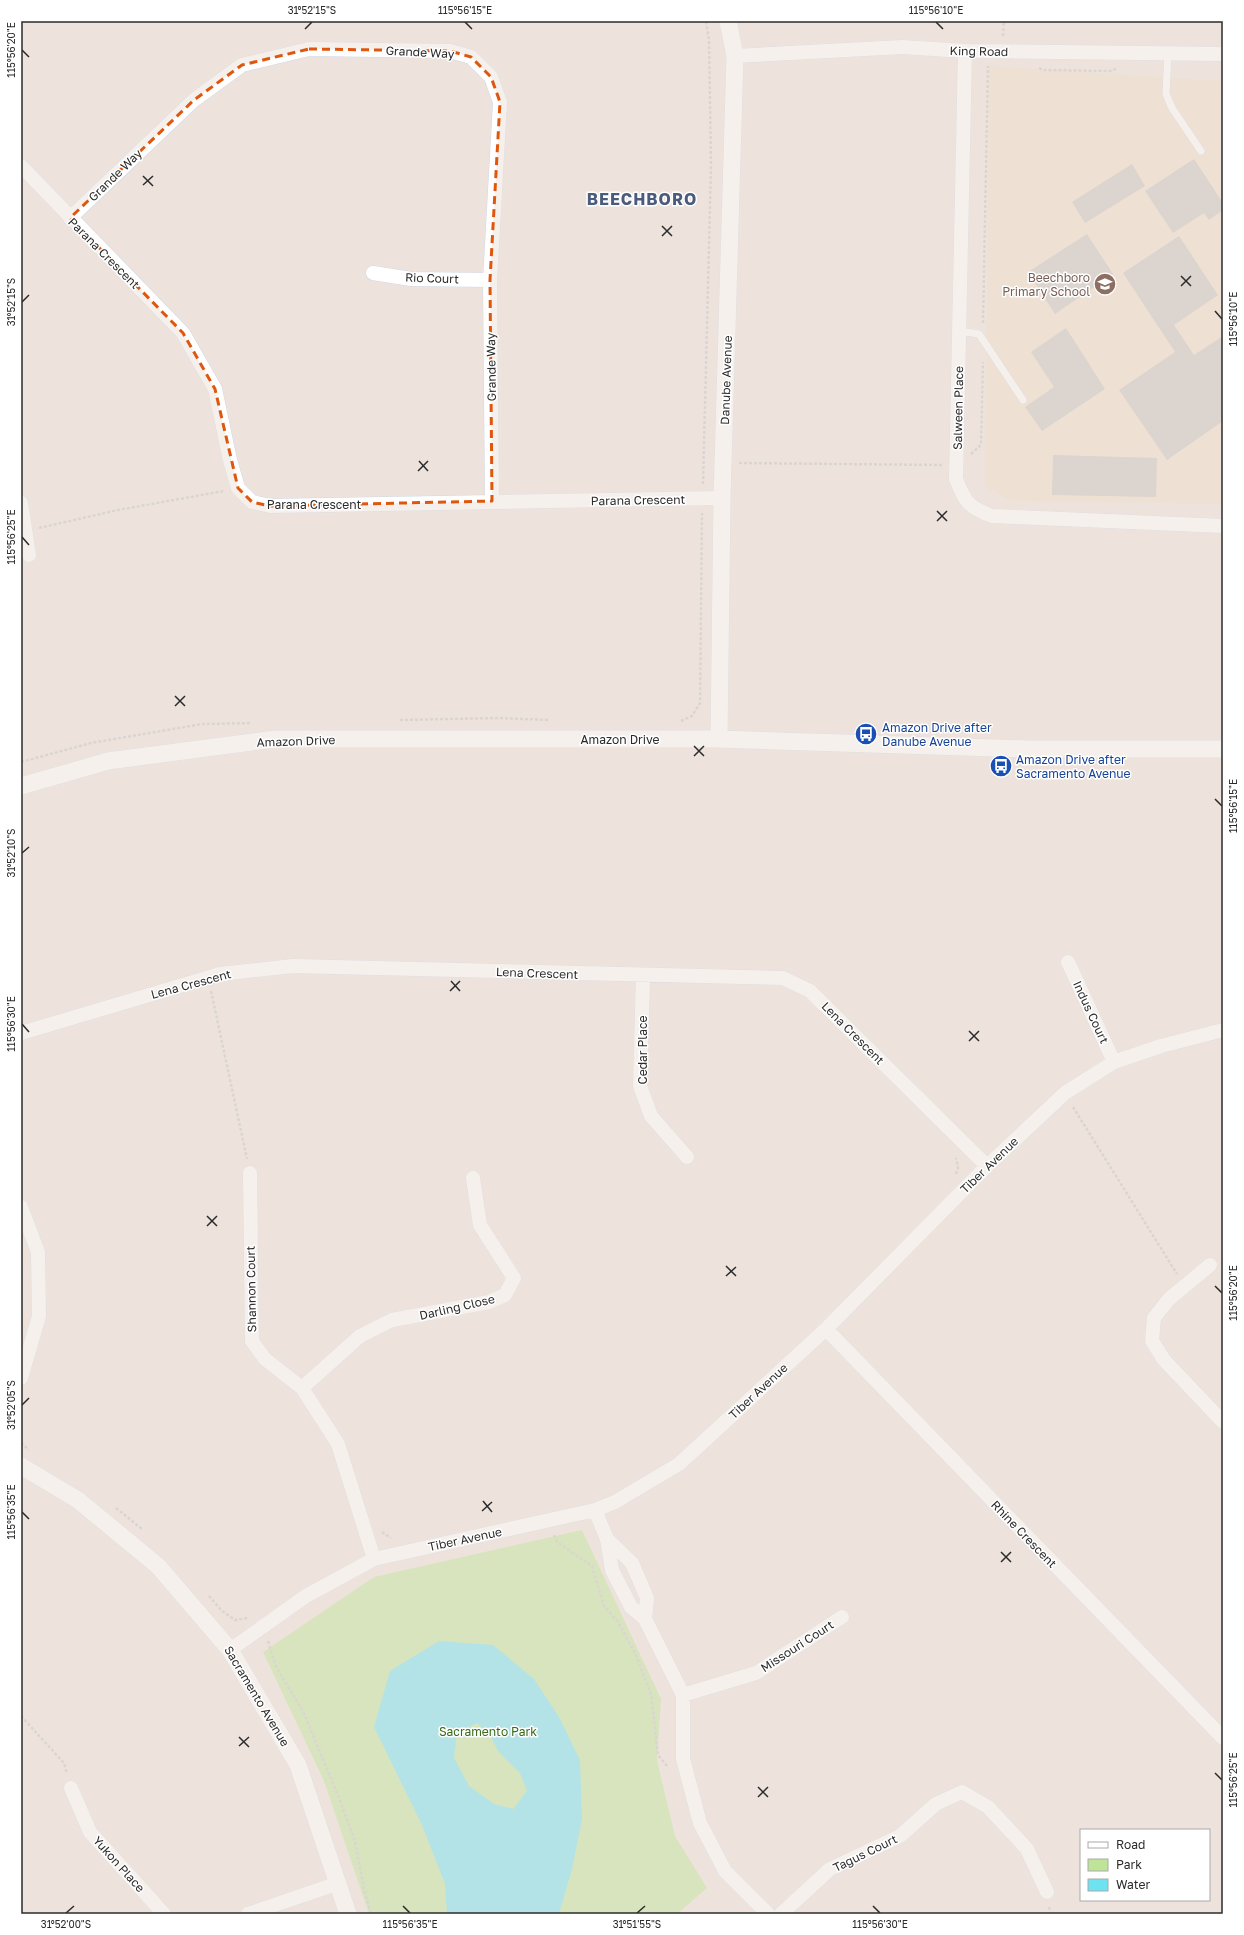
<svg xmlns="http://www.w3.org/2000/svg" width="1244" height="1935" viewBox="0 0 1244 1935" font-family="'Golos Text',sans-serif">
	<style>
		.education { fill: #efdecb }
		.green { fill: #bee597 }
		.water { fill: #6de3f1; fill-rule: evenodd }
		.building { fill: #c8c0bc }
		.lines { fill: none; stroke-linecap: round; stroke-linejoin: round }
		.service-casing { stroke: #d1d8e4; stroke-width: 8 }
		.minor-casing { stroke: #d1d8e4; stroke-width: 15 }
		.tertiary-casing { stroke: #d1d8e4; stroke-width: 18 }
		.path { stroke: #c4c4c4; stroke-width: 2.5; stroke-dasharray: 3 2; stroke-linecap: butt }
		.service { stroke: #fff; stroke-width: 7 }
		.minor { stroke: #fff; stroke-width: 14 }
		.tertiary { stroke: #fff; stroke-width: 17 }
		.marked { fill: none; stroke: #df570e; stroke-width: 3; stroke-dasharray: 8 5; stroke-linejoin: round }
		.ticks { fill: none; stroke: #2b2b2b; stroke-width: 1.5 }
		.labels { text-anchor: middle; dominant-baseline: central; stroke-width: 3; stroke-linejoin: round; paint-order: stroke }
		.street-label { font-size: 12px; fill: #2b2b2b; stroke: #fff }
		.education-label { font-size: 12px; fill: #785e54; stroke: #fff; text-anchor: end }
		.transit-label { font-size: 12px; fill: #164399; stroke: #fff; text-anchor: start }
		.park-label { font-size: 12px; fill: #366a18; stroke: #fff }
		.district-label { font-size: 16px; font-weight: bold; letter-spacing: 1px; fill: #4a5b7d; stroke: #fff }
		.neatline { fill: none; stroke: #2b2b2b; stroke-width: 1.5 }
		.ticks-label { font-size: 10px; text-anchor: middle; fill: #2b2b2b }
	</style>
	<rect width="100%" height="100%" fill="#ede3dc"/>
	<path class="education" d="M989,66l234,15v423l-212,-3 -26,-14z"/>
	<path class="green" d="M582,1530l79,169 -4,62 18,75 32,52 -30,26h-308l-45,-133 -61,-129 111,-75z"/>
	<path class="water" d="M439,1641l54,4 41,34 25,38 21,43 2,59 -10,50 -13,45h-112l-2,-30 -23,-59 -48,-98 16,-56zM477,1723l13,12 8,16 22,22 7,18 -14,18 -19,-5 -25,-18 -15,-28 3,-25z"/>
	<path class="building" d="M1194,159l29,44v7l-14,10 -5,-7 -31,20 -28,-42z
		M1132,164l13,22 -60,37 -13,-21z
		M1087,234l26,40 -58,40 -27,-42z
		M1179,236l39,59 -44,30 20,30 29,-19v85l-56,39 -48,-70 56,-38 -52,-79z
		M1066,328l39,61 -63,42 -17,-24 29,-20 -23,-35z
		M1053,455l104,3 -1,39 -104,-2z"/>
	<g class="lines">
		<g class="service-casing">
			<path id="service" d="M1168,53l-2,41 6,14 29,43
				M959,331l20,3 44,66"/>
		</g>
		<g class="minor-casing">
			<path id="minor" d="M965,51l-9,428c9,23 12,28 36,37l231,10
				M735,56l167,-9 63,4 258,3
				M21,166l162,167 32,56 15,71 8,28 14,14 18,4 452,-8
				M70,218l124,-118 48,-35 67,-16 141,2 21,6 20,20 9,25 -10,178 2,221
				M373,273l38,6 79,1
				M21,503l8,52
				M1068,962l46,100
				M643,976l-3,110 11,30 36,41
				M21,1033l199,-59 73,-8 490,12 27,13 177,175
				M250,1173l2,168 13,18 37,29 36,56 36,115
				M21,1207l17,45 1,64 -18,62
				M1210,1265l-41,34 -15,19 -2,23 12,19 59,62
				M826,1329l397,409
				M302,1388l58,-52 32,-16 97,-18 16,-7 9,-17 -34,-53 -7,-47
				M595,1510l12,29 5,31 19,37 14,12 38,76v64l17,64 25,48 43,43
				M607,1539l25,24 15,35 -2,21
				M230,1650l76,-54 68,-37 221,-49 20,-8 64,-38 147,-135 161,-163 78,-73 49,-31 47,-16 62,-16
				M683,1695l73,-22 86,-56
				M71,1788l19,44 74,82
				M248,1914l91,-31
				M781,1914l49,-45 70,-33 36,-32 26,-12 26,15 39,42 20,43"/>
		</g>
		<g class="tertiary-casing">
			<path id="tertiary" d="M719,739l3,-241 13,-442 -7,-35
				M21,786l87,-25 167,-22h444l310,10h194
				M21,1466l57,34 80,66 72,84 68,115 50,149"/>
		</g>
		<path class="path" d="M1003,36l1,-15
			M1039,68l4,2 67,1 6,-2
			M983,323l5,-257
			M971,454l10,-9 2,-83
			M739,463l203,2
			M703,484l8,-318 -2,-126 -3,-19
			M39,528l79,-18 106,-19
			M400,720l98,-2 51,2
			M681,721l11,-5 8,-13 2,-190
			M21,762l70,-19 111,-19 49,-1
			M211,991l36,168
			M1073,1107l104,167
			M956,1174l2,-6 -2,-10
			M21,1443l8,7
			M116,1508l26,21
			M382,1532l9,6
			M554,1535l3,7 35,24 12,40 14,16 18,33 15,39 7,61 9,11
			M209,1596l13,15 13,9 13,-2
			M268,1641l8,26 27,44 36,87 16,43 9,48 7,25
			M21,1716l43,47 3,11
			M1049,1907l2,7"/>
		<use href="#service" class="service"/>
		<use href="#minor" class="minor"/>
		<use href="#tertiary" class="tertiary"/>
	</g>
	<path d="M0 0H1244V1935H0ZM309,49l141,2 21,6 20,20 9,25 -10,178 2,221 -222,5 -18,-4 -14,-14 -23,-99 -32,-56 -113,-115 124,-118 48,-35z" fill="#ede3dc" fill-opacity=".55" fill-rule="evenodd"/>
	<path class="marked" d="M309,49l141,2 21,6 20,20 9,25 -10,178 2,221 -222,5 -18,-4 -14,-14 -23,-99 -32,-56 -113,-115 124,-118 48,-35z"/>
	<path class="ticks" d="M465,22l7,7M936,22l7,7M305,29l7,-7M22,50l7,7M143,176l10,10M143,185l10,-9M662,226l10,10M662,236l10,-10M1181,276l10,10M1181,286l10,-10M22,302l7,-7M1215,311l7,8M419,461l9,10M418,471l10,-10M937,511l10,10M937,521l10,-10M22,537l7,8M175,696l10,10M175,706l10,-10M694,746l10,10M694,756l10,-10M1215,799l7,7M22,853l7,-6M451,981l9,10M450,991l10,-10M22,1024l7,8M969,1031l10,10M969,1041l10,-10M207,1216l10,10M207,1226l10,-10M726,1266l10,10M726,1276l10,-9M1215,1286l7,7M22,1405l7,-7M483,1501l9,11M482,1511l10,-9M22,1512l7,7M1001,1552l10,10M1001,1562l10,-10M239,1737l10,10M239,1746l10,-9M1215,1773l7,7M758,1787l10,10M758,1797l10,-10M403,1906l7,7M873,1906l7,7M66,1913l8,-7M637,1913l8,-7"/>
	<defs>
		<g id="school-disc" transform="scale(1.15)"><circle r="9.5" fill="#8d6e63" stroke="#fff"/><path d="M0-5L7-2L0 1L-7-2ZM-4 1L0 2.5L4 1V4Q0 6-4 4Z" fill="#fff"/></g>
		<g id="bus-disc" transform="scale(1.15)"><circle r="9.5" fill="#1a4fb4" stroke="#fff"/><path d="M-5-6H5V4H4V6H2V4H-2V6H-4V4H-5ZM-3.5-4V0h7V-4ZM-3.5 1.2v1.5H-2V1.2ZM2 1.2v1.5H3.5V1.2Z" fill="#fff"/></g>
	</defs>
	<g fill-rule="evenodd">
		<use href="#school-disc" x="1105" y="284"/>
		<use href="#bus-disc" x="866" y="734"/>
		<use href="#bus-disc" x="1001" y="766"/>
	</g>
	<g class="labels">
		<g class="street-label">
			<text transform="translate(979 51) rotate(1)">King Road</text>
			<text transform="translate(420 52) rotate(3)">Grande Way</text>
			<text transform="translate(115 175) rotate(-44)">Grande Way</text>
			<text transform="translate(104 253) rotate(45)">Parana Crescent</text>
			<text transform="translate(432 278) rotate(2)">Rio Court</text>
			<text transform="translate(491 367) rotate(-91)">Grande Way</text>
			<text transform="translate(726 380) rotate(-88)">Danube Avenue</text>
			<text transform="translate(958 408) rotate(-89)">Salween Place</text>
			<text transform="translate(638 500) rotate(-1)">Parana Crescent</text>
			<text x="314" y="504">Parana Crescent</text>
			<text x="620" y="739">Amazon Drive</text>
			<text transform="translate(296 741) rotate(-2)">Amazon Drive</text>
			<text transform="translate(537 973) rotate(2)">Lena Crescent</text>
			<text transform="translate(191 984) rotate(-15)">Lena Crescent</text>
			<text transform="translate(1091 1012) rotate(65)">Indus Court</text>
			<text transform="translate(853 1033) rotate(45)">Lena Crescent</text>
			<text transform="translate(642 1050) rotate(-90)">Cedar Place</text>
			<text transform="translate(989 1165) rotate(-44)">Tiber Avenue</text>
			<text transform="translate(251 1289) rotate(-91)">Shannon Court</text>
			<text transform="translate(457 1307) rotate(-13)">Darling Close</text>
			<text transform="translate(758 1391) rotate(-43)">Tiber Avenue</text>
			<text transform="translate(1024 1534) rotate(46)">Rhine Crescent</text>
			<text transform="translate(465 1539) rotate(-12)">Tiber Avenue</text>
			<text transform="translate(797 1646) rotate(-33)">Missouri Court</text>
			<text transform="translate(257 1696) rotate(59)">Sacramento Avenue</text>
			<text transform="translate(865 1853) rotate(-26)">Tagus Court</text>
			<text transform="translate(119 1864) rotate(48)">Yukon Place</text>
		</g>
		<g class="education-label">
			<text x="1090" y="277">Beechboro<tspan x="1090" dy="14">Primary School</tspan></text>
		</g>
		<g class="transit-label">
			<text x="882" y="727">Amazon Drive after<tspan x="882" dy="14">Danube Avenue</tspan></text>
			<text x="1016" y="759">Amazon Drive after<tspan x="1016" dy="14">Sacramento Avenue</tspan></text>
		</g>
		<g class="park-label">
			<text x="488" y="1731">Sacramento Park</text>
		</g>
		<g class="district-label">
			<text x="642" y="199">BEECHBORO</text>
		</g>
	</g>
	<rect width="1244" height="1935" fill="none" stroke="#ffffff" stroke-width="44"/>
	<rect x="1080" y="1829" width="130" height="72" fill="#ffffff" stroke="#aaaaaa"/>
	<rect x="1088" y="1842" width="20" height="6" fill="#ffffff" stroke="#aaaaaa"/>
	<text x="1116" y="1849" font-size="12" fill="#2b2b2b">Road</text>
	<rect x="1088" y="1859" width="20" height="12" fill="#bee597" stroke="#aaaaaa"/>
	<text x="1116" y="1869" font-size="12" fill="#2b2b2b">Park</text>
	<rect x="1088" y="1879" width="20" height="12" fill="#6de3f1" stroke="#aaaaaa"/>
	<text x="1116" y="1889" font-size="12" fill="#2b2b2b">Water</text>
	<rect x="22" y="22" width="1200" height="1891" class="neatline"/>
	<g class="ticks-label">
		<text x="312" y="14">31°52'15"S</text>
		<text x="465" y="14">115°56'15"E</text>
		<text x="936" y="14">115°56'10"E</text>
		<text transform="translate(11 50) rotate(-90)" y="4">115°56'20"E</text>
		<text transform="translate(11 302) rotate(-90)" y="4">31°52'15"S</text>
		<text transform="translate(1233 319) rotate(-90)" y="4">115°56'10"E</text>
		<text transform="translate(11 537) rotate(-90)" y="4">115°56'25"E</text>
		<text transform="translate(1233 806) rotate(-90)" y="4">115°56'15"E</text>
		<text transform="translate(11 853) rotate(-90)" y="4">31°52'10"S</text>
		<text transform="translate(11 1024) rotate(-90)" y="4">115°56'30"E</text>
		<text transform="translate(1233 1293) rotate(-90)" y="4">115°56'20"E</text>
		<text transform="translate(11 1405) rotate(-90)" y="4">31°52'05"S</text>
		<text transform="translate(11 1512) rotate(-90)" y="4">115°56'35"E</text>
		<text transform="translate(1233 1780) rotate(-90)" y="4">115°56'25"E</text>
		<text x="66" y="1928">31°52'00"S</text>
		<text x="410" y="1928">115°56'35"E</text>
		<text x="637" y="1928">31°51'55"S</text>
		<text x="880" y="1928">115°56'30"E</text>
	</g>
</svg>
